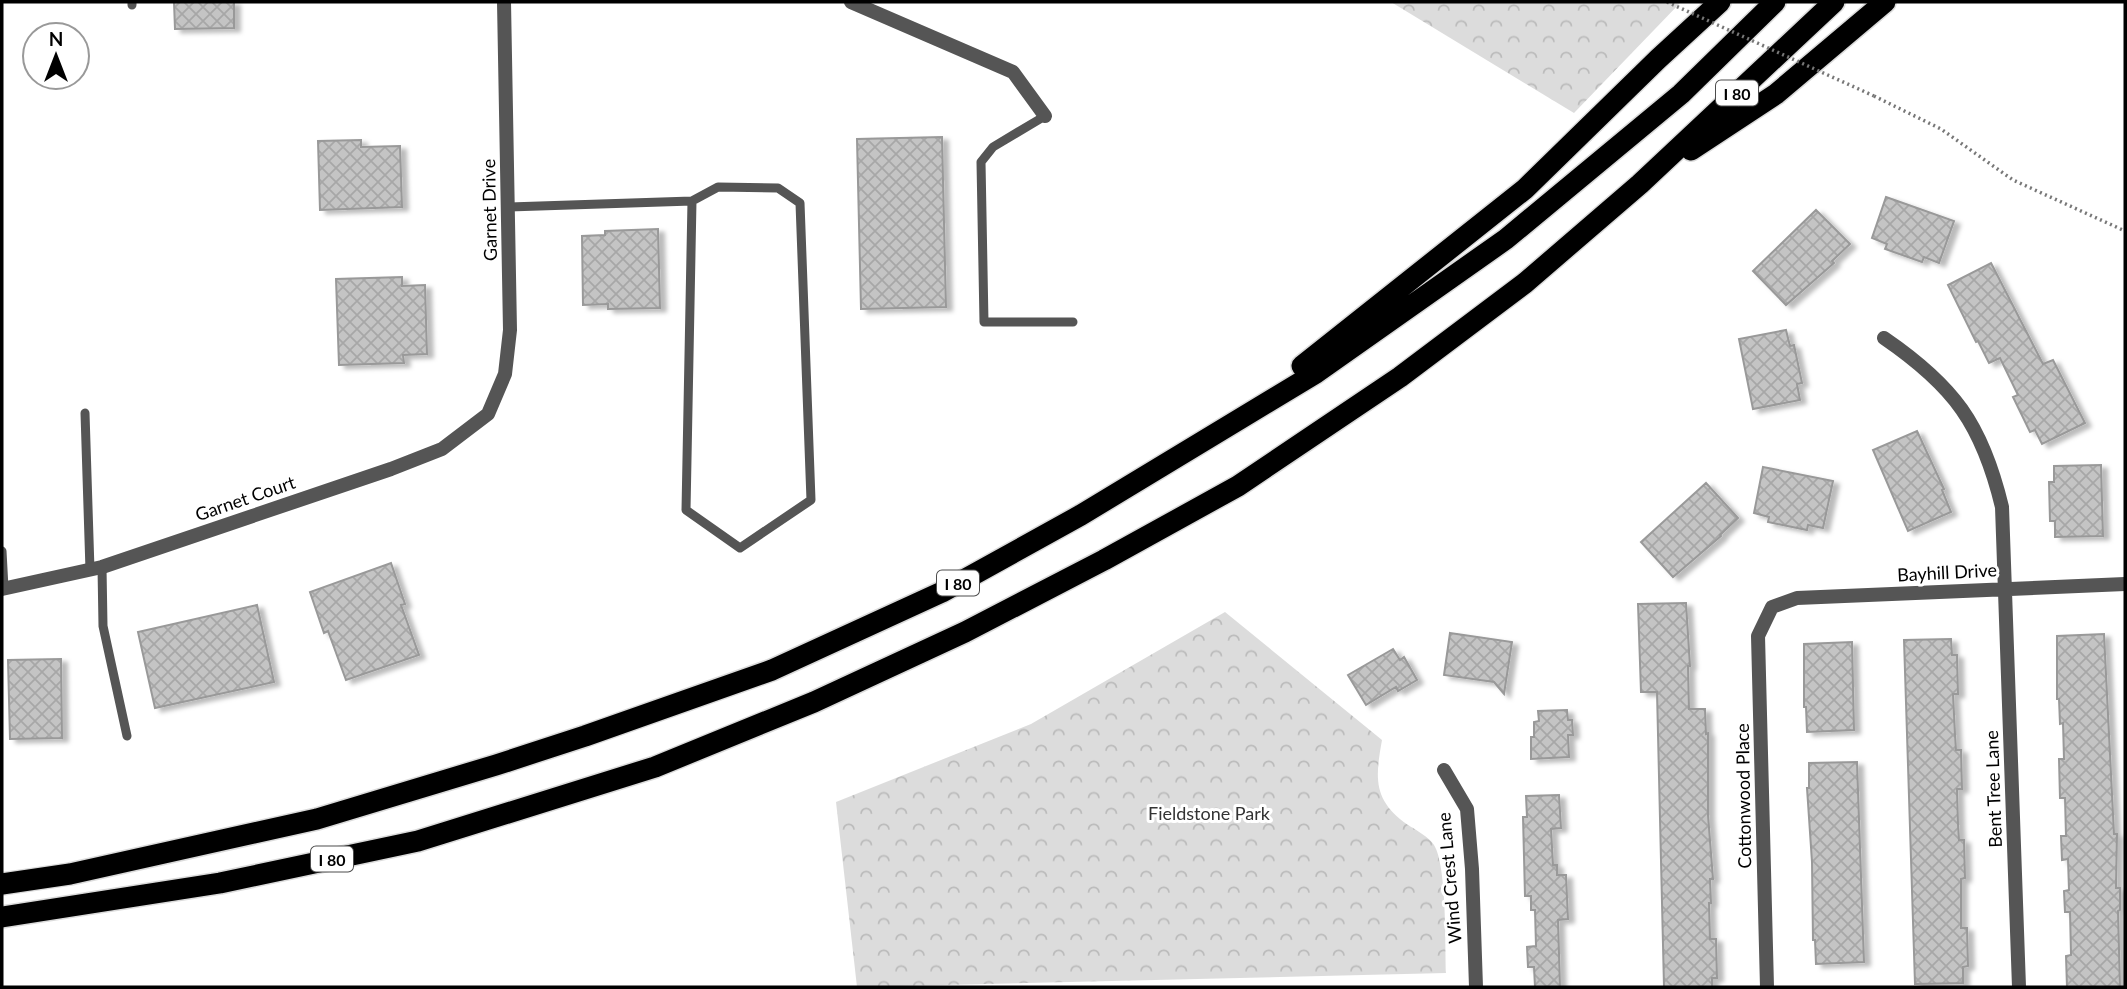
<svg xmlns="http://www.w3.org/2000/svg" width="2127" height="989" viewBox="0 0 2127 989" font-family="Lato,sans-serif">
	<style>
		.forest { fill: url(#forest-crowns) }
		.building { fill: url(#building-cross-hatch); stroke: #999; stroke-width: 2; filter: url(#shadow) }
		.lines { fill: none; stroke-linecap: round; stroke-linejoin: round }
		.motorway-casing { stroke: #dbdbdb; stroke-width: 24 }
		.path { stroke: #777; stroke-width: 3.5; stroke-dasharray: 2 3.5; stroke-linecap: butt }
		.service { stroke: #555; stroke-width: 9 }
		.minor { stroke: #555; stroke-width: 14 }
		.motorway { stroke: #000; stroke-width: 21 }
		.path-bridge { stroke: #777; stroke-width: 3.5; stroke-dasharray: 2 3.5; stroke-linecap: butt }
		.labels { text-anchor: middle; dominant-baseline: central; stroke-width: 6; stroke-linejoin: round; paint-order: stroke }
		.shield { fill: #fff; stroke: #4c4c4c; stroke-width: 2 }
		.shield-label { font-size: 16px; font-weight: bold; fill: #000 }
		.street-label { font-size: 18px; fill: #000; stroke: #fff }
		.park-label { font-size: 18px; fill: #333; stroke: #fff }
	</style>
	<defs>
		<pattern id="forest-crowns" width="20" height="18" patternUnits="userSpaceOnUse" patternTransform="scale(1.75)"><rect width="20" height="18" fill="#dcdcdc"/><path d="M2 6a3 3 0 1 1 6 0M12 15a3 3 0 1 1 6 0" fill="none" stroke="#bbb"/></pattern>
		<pattern id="building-cross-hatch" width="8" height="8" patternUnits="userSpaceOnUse" patternTransform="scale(1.75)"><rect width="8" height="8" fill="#c4c4c4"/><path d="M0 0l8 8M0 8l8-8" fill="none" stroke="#a7a7a7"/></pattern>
		<filter id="shadow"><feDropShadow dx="6" dy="3.5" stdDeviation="2" flood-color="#0004"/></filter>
	</defs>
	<rect width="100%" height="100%" fill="#fff"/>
	<path class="forest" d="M1391,2h290l-107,111z
		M1225,612l157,128c-7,39 -9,60 26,85 8,5 21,12 26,20 13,21 11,99 12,128l-589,14 -21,-185 195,-78z"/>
	<path class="building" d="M174,2h60v26l-59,1z
		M942,137l4,170 -85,2 -4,-170z
		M361,140v7l39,-1 2,61 -82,3 -2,-69z
		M1886,197l68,24 -15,42 -15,-6 -2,5 -37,-13 2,-5 -15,-6z
		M1816,210l34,34 -18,17 2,2 -48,42 -33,-34z
		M658,229l2,79 -52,1v-5l-25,1 -1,-69 23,-1v-4z
		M1991,263l52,101 10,-4 32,63 -43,21 -7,-14 -5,2 -17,-35 5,-2 -18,-37 -11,5 -11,-22 -2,1 -28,-57z
		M402,277v9l23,-1 2,69 -24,1 1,8 -65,2 -3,-86z
		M1786,330l4,16 4,-1 8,38 -5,1 3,16 -47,9 -14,-70z
		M1917,431l27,58 -2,1 9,22 -43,19 -35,-81z
		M2101,465l2,71 -48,1v-16h-5l-1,-39h5v-16z
		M1763,467l70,14 -10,47 -15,-3 -1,5 -39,-8 1,-5 -15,-4z
		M1706,483l32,35 -18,17 1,1 -48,41 -32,-35z
		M391,563l14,41 -4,1 18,50 -73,25 -18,-49 -4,2 -14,-41z
		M1686,603l4,63h-2l1,43h16l1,25 2,-1v82l5,64h-3l1,24h-2l1,36h6l1,39h-5v9h-48l-7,-295h-16l-3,-88z
		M257,605l17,77 -119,26 -17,-76z
		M1450,633l62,9 -8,52 -10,-12 -50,-7z
		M2104,634l10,200h3l-1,54h4v22l-2,1 2,76h-53l-1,-31 5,-1 -1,-43h-5l-1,-21 5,-1 -1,-31 -6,1 -1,-24h5l-1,-38h-5l-1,-39h5l-1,-36 -3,1 -1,-25h-2v-63z
		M1951,639l1,16h5l1,39h-5l2,40 1,16h5l1,39h-5l1,35 1,16h5l1,38 -4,1v49h6l1,38 -5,1v16l-48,1 -11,-344z
		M1852,642l2,88 -47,2 -1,-25h-2v-63z
		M1393,649l7,11 4,-3 13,23 -19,11 -2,-4 -30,18 -18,-30z
		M61,659l1,79 -52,1 -2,-79z
		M1567,710l1,10h4l1,15h-5l1,22 -38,2v-22h3v-15l5,-1 -1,-10z
		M1857,762l7,200 -48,2 -1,-24h-2l-1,-78 -5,-74h2v-25z
		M1559,795l2,33 -10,1 2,36h4v10h9l2,44 -10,1 2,67h-25l-1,-20h-6l-1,-20 9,-1 -1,-36h-4v-14h-6l-2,-79h4l-1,-21z"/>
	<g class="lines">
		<g class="motorway-casing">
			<path id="motorway" d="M1691,150l85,-56 109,-92
				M1302,366l223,-177 133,-130 62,-57
				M2,884l68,-10 247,-55 179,-54 89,-29 187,-66 170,-78 139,-77 235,-142 190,-134 175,-145 94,-92
				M2,917l218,-34 198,-42 237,-74 159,-65 151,-70 139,-72 134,-74 162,-109 125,-94 115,-99 194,-182"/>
		</g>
		<path class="path" d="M1874,96l67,33 72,51 112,51"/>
		<path class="service" d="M132,2v3
			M1045,116l-52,31 -12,15 3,160h89
			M509,207l183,-6 -6,309 54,38 71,-48 -11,-297 -22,-15 -60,-1 -26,14
			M85,413l5,157
			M2,551l2,37
			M102,567l1,59 24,110"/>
		<path class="minor" d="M851,2l162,70 32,44
			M1884,338c70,48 98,86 118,169l17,480
			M2,589l100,-22 289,-98 51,-20 46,-35 17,-40 5,-44 -6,-328
			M1444,770l23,39 5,60 4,118
			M1767,987l-9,-351 14,-29 25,-9 328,-14"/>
		<use href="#motorway" class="motorway"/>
		<path class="path-bridge" d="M1667,2l207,94"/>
	</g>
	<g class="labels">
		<g class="shield">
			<rect x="1716" y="80.5" width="42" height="25" rx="5"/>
			<rect x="937" y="570.5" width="42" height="25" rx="5"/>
			<rect x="311" y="846.5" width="42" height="25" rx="5"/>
		</g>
		<g class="shield-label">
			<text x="1737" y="93">I 80</text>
			<text x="958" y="583">I 80</text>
			<text x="332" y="859">I 80</text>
		</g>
		<g class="street-label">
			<text transform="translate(489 210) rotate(-91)">Garnet Drive</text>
			<text transform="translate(245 498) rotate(-19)">Garnet Court</text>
			<text transform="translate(1947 572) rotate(-3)">Bayhill Drive</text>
			<text transform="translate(1993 789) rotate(-92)">Bent Tree Lane</text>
			<text transform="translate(1743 796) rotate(-91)">Cottonwood Place</text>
			<text transform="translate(1449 878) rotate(-95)">Wind Crest Lane</text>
		</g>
		<g class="park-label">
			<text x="1209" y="813">Fieldstone Park</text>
		</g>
	</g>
	<rect width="2127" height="989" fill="none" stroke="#000000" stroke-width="7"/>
	<g transform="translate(56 56)"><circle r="33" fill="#ffffff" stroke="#999999" stroke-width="2"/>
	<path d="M0-5L12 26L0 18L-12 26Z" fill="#000000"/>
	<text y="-10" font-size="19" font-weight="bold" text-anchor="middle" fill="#000000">N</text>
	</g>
</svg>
